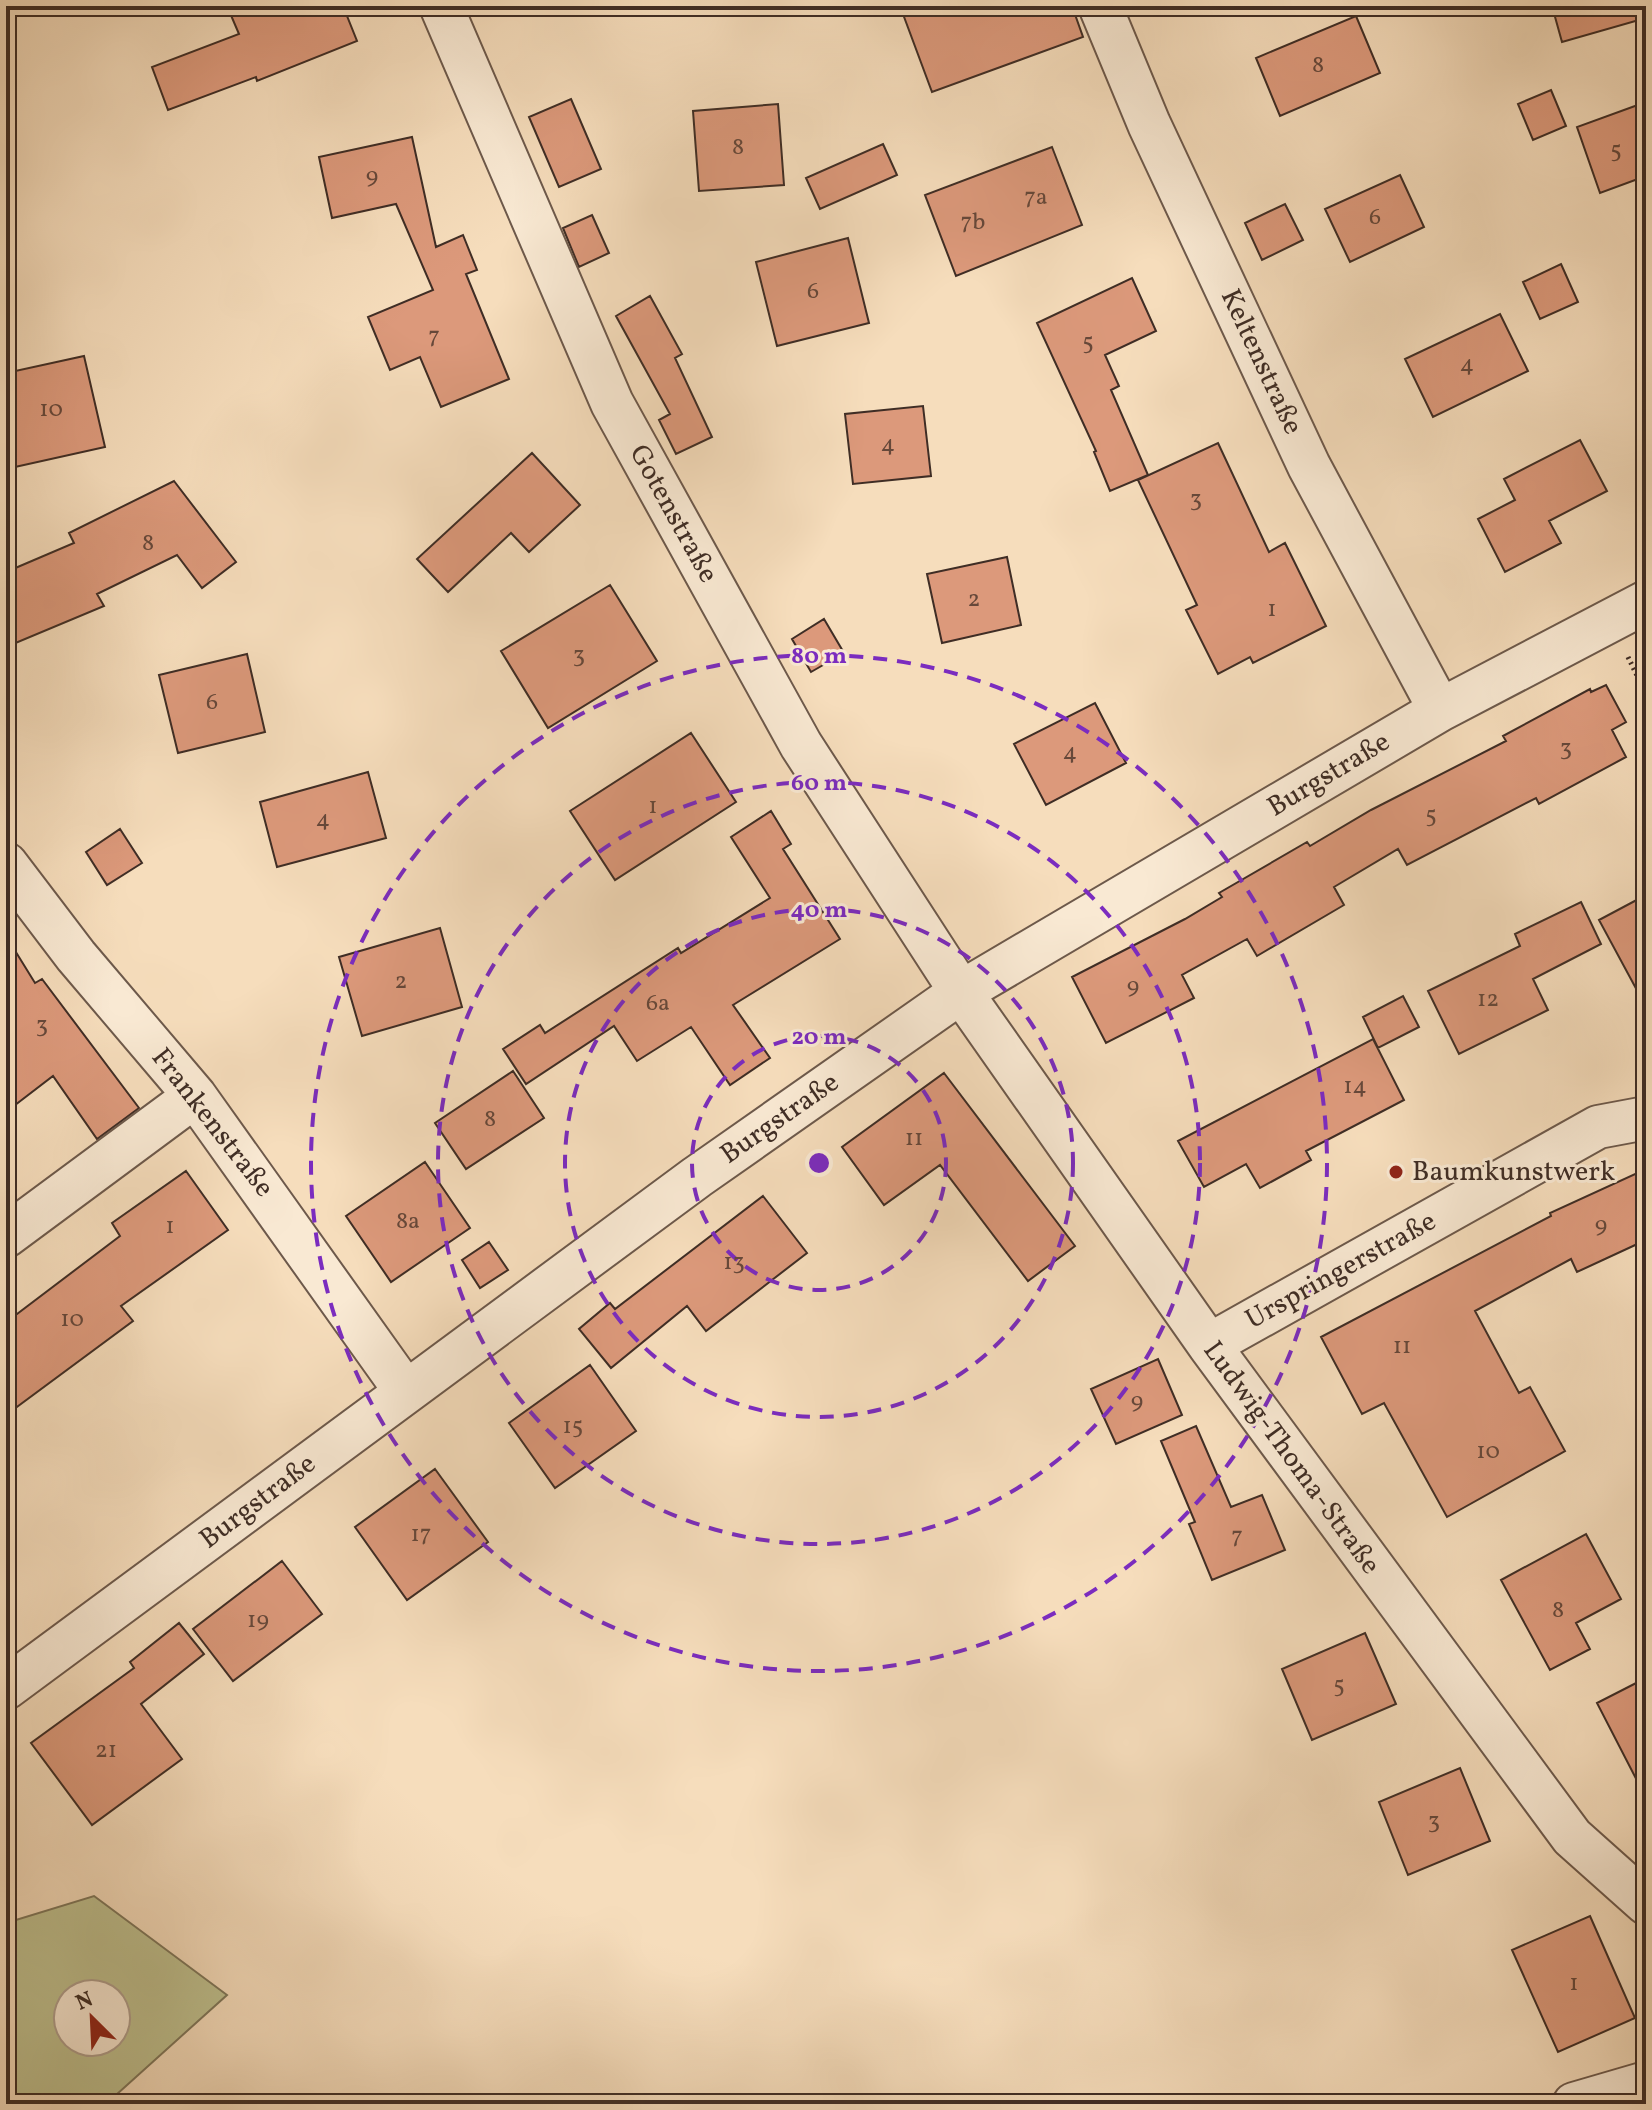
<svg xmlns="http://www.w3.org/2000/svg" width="1652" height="2110" viewBox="0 0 1652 2110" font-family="Vollkorn,serif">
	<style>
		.green { fill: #bec08f; stroke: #7e765a; stroke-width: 2; fill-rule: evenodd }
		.building { fill: #dc997b; stroke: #3f2d25; stroke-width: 2 }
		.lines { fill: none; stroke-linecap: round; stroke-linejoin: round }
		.minor-casing { stroke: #6d594b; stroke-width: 46 }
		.path { stroke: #3f2d25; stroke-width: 5; stroke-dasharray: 2 4; stroke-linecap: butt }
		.minor { stroke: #f9e9d3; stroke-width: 42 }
		.ring { fill: none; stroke: #7b2cbf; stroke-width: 4; stroke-dasharray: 14 10 }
		.poi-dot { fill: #8f2418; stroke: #f9e9d3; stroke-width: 3 }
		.labels { text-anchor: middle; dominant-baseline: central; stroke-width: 6; stroke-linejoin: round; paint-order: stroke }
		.number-label { font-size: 24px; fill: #66483a }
		.street-label { font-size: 28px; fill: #3f2d25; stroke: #f9e9d3 }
		.poi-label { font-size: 28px; fill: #3f2d25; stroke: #f9e9d3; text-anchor: start }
		.centre { fill: #7b2cbf; stroke: #f9e9d3; stroke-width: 4 }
		.ring-label { font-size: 24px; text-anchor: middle; font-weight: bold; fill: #7b2cbf; stroke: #f9e9d3; stroke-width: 6; stroke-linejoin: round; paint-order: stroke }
	</style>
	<rect width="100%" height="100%" fill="#f6ddbc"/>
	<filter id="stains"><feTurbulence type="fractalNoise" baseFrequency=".0025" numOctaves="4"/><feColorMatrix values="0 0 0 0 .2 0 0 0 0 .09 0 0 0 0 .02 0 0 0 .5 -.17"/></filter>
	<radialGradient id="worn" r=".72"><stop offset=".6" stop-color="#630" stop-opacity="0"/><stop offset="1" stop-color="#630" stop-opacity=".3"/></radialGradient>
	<path class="green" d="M94,1896l133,99 -121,109h-100v-181zM68,1994h48v48h-48z"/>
	<path class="building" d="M227,6h116l14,35 -100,40 -1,-4 -88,33 -16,-43 87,-33z
		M900,6h172l11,31 -151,55z
		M1552,6h94v12l-84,24z
		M1356,16l24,57 -100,43 -24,-58z
		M1551,90l15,36 -33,14 -15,-36z
		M571,99l30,70 -42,18 -30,-70z
		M1646,102v74l-46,17 -23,-66z
		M778,104l6,81 -85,6 -6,-80z
		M412,137l24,110 27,-12 14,35 -11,4 43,105 -68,28 -21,-50 -30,13 -22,-53 65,-27 -37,-86 -64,14 -13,-61z
		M883,144l14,31 -77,34 -14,-31z
		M1052,147l30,78 -126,51 -31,-81z
		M1400,175l24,52 -74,35 -25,-53z
		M1285,204l18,36 -41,20 -17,-37z
		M592,215l17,38 -30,14 -16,-39z
		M848,238l21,85 -92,23 -21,-84z
		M1561,264l17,38 -38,17 -17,-37z
		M1132,278l24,53 -51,24 14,31 -8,4 37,85 -38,16 -16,-39 2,-1 -59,-128z
		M650,296l32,58 -7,4 37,79 -36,17 -17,-34 11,-6 -54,-98z
		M1500,314l28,57 -95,46 -28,-58z
		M84,356l21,91 -99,22v-96z
		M923,406l8,70 -78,8 -8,-70z
		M1580,440l27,51 -58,30 12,22 -56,29 -27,-53 37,-19 -11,-21z
		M1218,443l51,109 16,-9 41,83 -73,37 -3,-6 -32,17 -32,-64 11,-5 -59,-125z
		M532,453l48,52 -51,47 -18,-19 -63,59 -31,-33z
		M174,481l62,81 -34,26 -25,-33 -80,39 7,12 -98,41v-75l68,-29 -5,-10z
		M1007,557l14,68 -79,18 -15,-69z
		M610,585l47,76 -109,67 -47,-77z
		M824,619l20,34 -33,19 -19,-33z
		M247,654l18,78 -87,21 -19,-78z
		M1606,685l20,37 -14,8 14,27 -87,47 -3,-6 -129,67 -9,-16 -64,38 10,18 -87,51 -10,-17 -65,36 12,23 -88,45 -34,-66 113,-58 37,-22 -3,-4 88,-51 3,4 61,-36 135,-69 -3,-5 87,-47 1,3z
		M1095,703l31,60 -80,42 -32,-61z
		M691,733l45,69 -121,78 -45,-69z
		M368,772l18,66 -109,29 -17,-65z
		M771,811l20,33 -8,5 57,90 -107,66 37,53 -40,27 -39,-58 -54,34 -23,-35 -88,58 -23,-35 37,-24 5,8 133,-85 3,5 89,-55 -39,-61z
		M120,829l22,34 -35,22 -21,-33z
		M1646,895v112l-47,-87z
		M1581,902l20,42 -68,35 15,31 -89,44 -31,-63 92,-45 -5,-12z
		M440,928l22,79 -100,29 -23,-79z
		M6,936l29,47 7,-4 97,129 -42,31 -44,-63 -47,36z
		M1403,996l16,31 -41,21 -15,-31z
		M1373,1039l31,61 -98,51 5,9 -51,28 -14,-24 -42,23 -26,-46z
		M513,1071l31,47 -78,51 -31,-46z
		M944,1073l131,173 -47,35 -88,-116 -56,40 -42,-58z
		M425,1162l45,66 -79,54 -45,-66z
		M1646,1169v71l-69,32 -6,-13 -96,52 44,82 11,-6 35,64 -118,66 -63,-114 -22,11 -41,-77 230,-121 -1,-3z
		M186,1171l42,59 -107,76 12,15 -127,94v-101h11l103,-78 -8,-13z
		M763,1196l44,57 -101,78 -19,-25 -76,62 -32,-39 31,-26 5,6z
		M489,1242l19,28 -28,18 -18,-28z
		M1158,1359l24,56 -66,29 -25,-55z
		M590,1365l46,66 -81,57 -46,-65z
		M1196,1426l35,81 31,-12 23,55 -73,30 -23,-56 6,-2 -34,-81z
		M435,1469l53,73 -81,58 -52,-73z
		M1586,1534l35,65 -45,24 14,26 -40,21 -49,-90z
		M282,1561l40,53 -89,67 -40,-52z
		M179,1623l25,31 -63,50 41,55 -90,66 -61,-82 103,-75 -4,-6z
		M1365,1633l31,71 -84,36 -30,-71z
		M1646,1678v120l-49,-95z
		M1460,1768l30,73 -82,34 -29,-73z
		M1590,1916l45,102 -77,34 -46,-102z"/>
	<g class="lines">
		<g class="minor-casing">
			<path id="minor" d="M441,6l171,397 189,342 160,247 248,353 363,492 74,66
				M1100,6l49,118 160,342 131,244
				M6,864l70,92 119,140 211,296
				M6,1236l189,-140
				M1209,1345l389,-218 48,-9
				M6,1688l691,-511 264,-185 479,-282 206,-108
				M1574,2104l72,-21"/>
		</g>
		<path class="path" d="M1628,657l18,37"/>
		<use href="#minor" class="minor"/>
	</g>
	<g class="ring">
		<circle cx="819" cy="1163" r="127"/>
		<circle cx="819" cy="1163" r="254"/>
		<circle cx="819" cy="1163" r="381"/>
		<circle cx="819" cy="1163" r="508"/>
	</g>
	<circle class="poi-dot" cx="1396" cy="1172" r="8"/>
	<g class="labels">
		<g class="number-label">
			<text x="1318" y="66">8</text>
			<text x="738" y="148">8</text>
			<text x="1616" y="151">5</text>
			<text x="372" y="177">9</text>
			<text x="1036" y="198">7a</text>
			<text x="1375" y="218">6</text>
			<text x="973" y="223">7b</text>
			<text x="813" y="292">6</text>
			<text x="434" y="337">7</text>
			<text x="1088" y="343">5</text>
			<text x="1467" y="365">4</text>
			<text x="51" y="410">10</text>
			<text x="888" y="445">4</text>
			<text x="1196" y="500">3</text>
			<text x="148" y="544">8</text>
			<text x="974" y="600">2</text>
			<text x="1272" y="610">1</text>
			<text x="579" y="656">3</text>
			<text x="212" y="703">6</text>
			<text x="1566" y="749">3</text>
			<text x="1070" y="753">4</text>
			<text x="653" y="807">1</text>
			<text x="1431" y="816">5</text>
			<text x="323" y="820">4</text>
			<text x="401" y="982">2</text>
			<text x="1133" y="987">9</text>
			<text x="1488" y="1000">12</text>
			<text x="658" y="1004">6a</text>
			<text x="42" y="1026">3</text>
			<text x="1355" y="1087">14</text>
			<text x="490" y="1120">8</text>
			<text x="914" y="1139">11</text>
			<text x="408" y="1222">8a</text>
			<text x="1601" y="1226">9</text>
			<text x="170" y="1227">1</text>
			<text x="734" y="1263">13</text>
			<text x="72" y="1320">10</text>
			<text x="1402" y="1347">11</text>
			<text x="1137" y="1402">9</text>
			<text x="573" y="1427">15</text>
			<text x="1488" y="1452">10</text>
			<text x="421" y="1535">17</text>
			<text x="1237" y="1537">7</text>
			<text x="1558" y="1611">8</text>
			<text x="258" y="1621">19</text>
			<text x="1339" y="1686">5</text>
			<text x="106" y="1751">21</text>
			<text x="1434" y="1822">3</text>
			<text x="1574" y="1984">1</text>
		</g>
		<g class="street-label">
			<text transform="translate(1261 362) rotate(65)">Keltenstraße</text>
			<text transform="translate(673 514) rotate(61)">Gotenstraße</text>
			<text transform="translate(1329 775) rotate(-31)">Burgstraße</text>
			<text transform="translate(780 1119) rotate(-35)">Burgstraße</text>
			<text transform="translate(212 1123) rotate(52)">Frankenstraße</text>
			<text transform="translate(1341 1271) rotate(-29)">Urspringerstraße</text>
			<text transform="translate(1291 1458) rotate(54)">Ludwig-Thoma-Straße</text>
			<text transform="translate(258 1502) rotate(-37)">Burgstraße</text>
		</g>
		<g class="poi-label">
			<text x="1412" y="1172">Baumkunstwerk</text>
		</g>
	</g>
	<circle cx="819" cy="1163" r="12" class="centre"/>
	<g class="ring-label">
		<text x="819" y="663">80 m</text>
		<text x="819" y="790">60 m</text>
		<text x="819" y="917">40 m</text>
		<text x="819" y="1044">20 m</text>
	</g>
	<rect width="1652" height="2110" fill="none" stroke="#f6ddbc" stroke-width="32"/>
	<rect x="8" y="8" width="1636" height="2094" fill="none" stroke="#3f2d25" stroke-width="4"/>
	<rect x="16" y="16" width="1620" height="2078" fill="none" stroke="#3f2d25" stroke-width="2"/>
	<g transform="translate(92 2018) rotate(336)"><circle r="38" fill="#f9e9d3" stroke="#af9e8d" stroke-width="2"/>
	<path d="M0-6L14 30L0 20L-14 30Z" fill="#8f2418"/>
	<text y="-12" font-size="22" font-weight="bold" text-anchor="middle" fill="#3f2d25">N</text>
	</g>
	<rect width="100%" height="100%" filter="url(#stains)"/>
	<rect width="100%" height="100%" fill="url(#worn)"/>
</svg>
